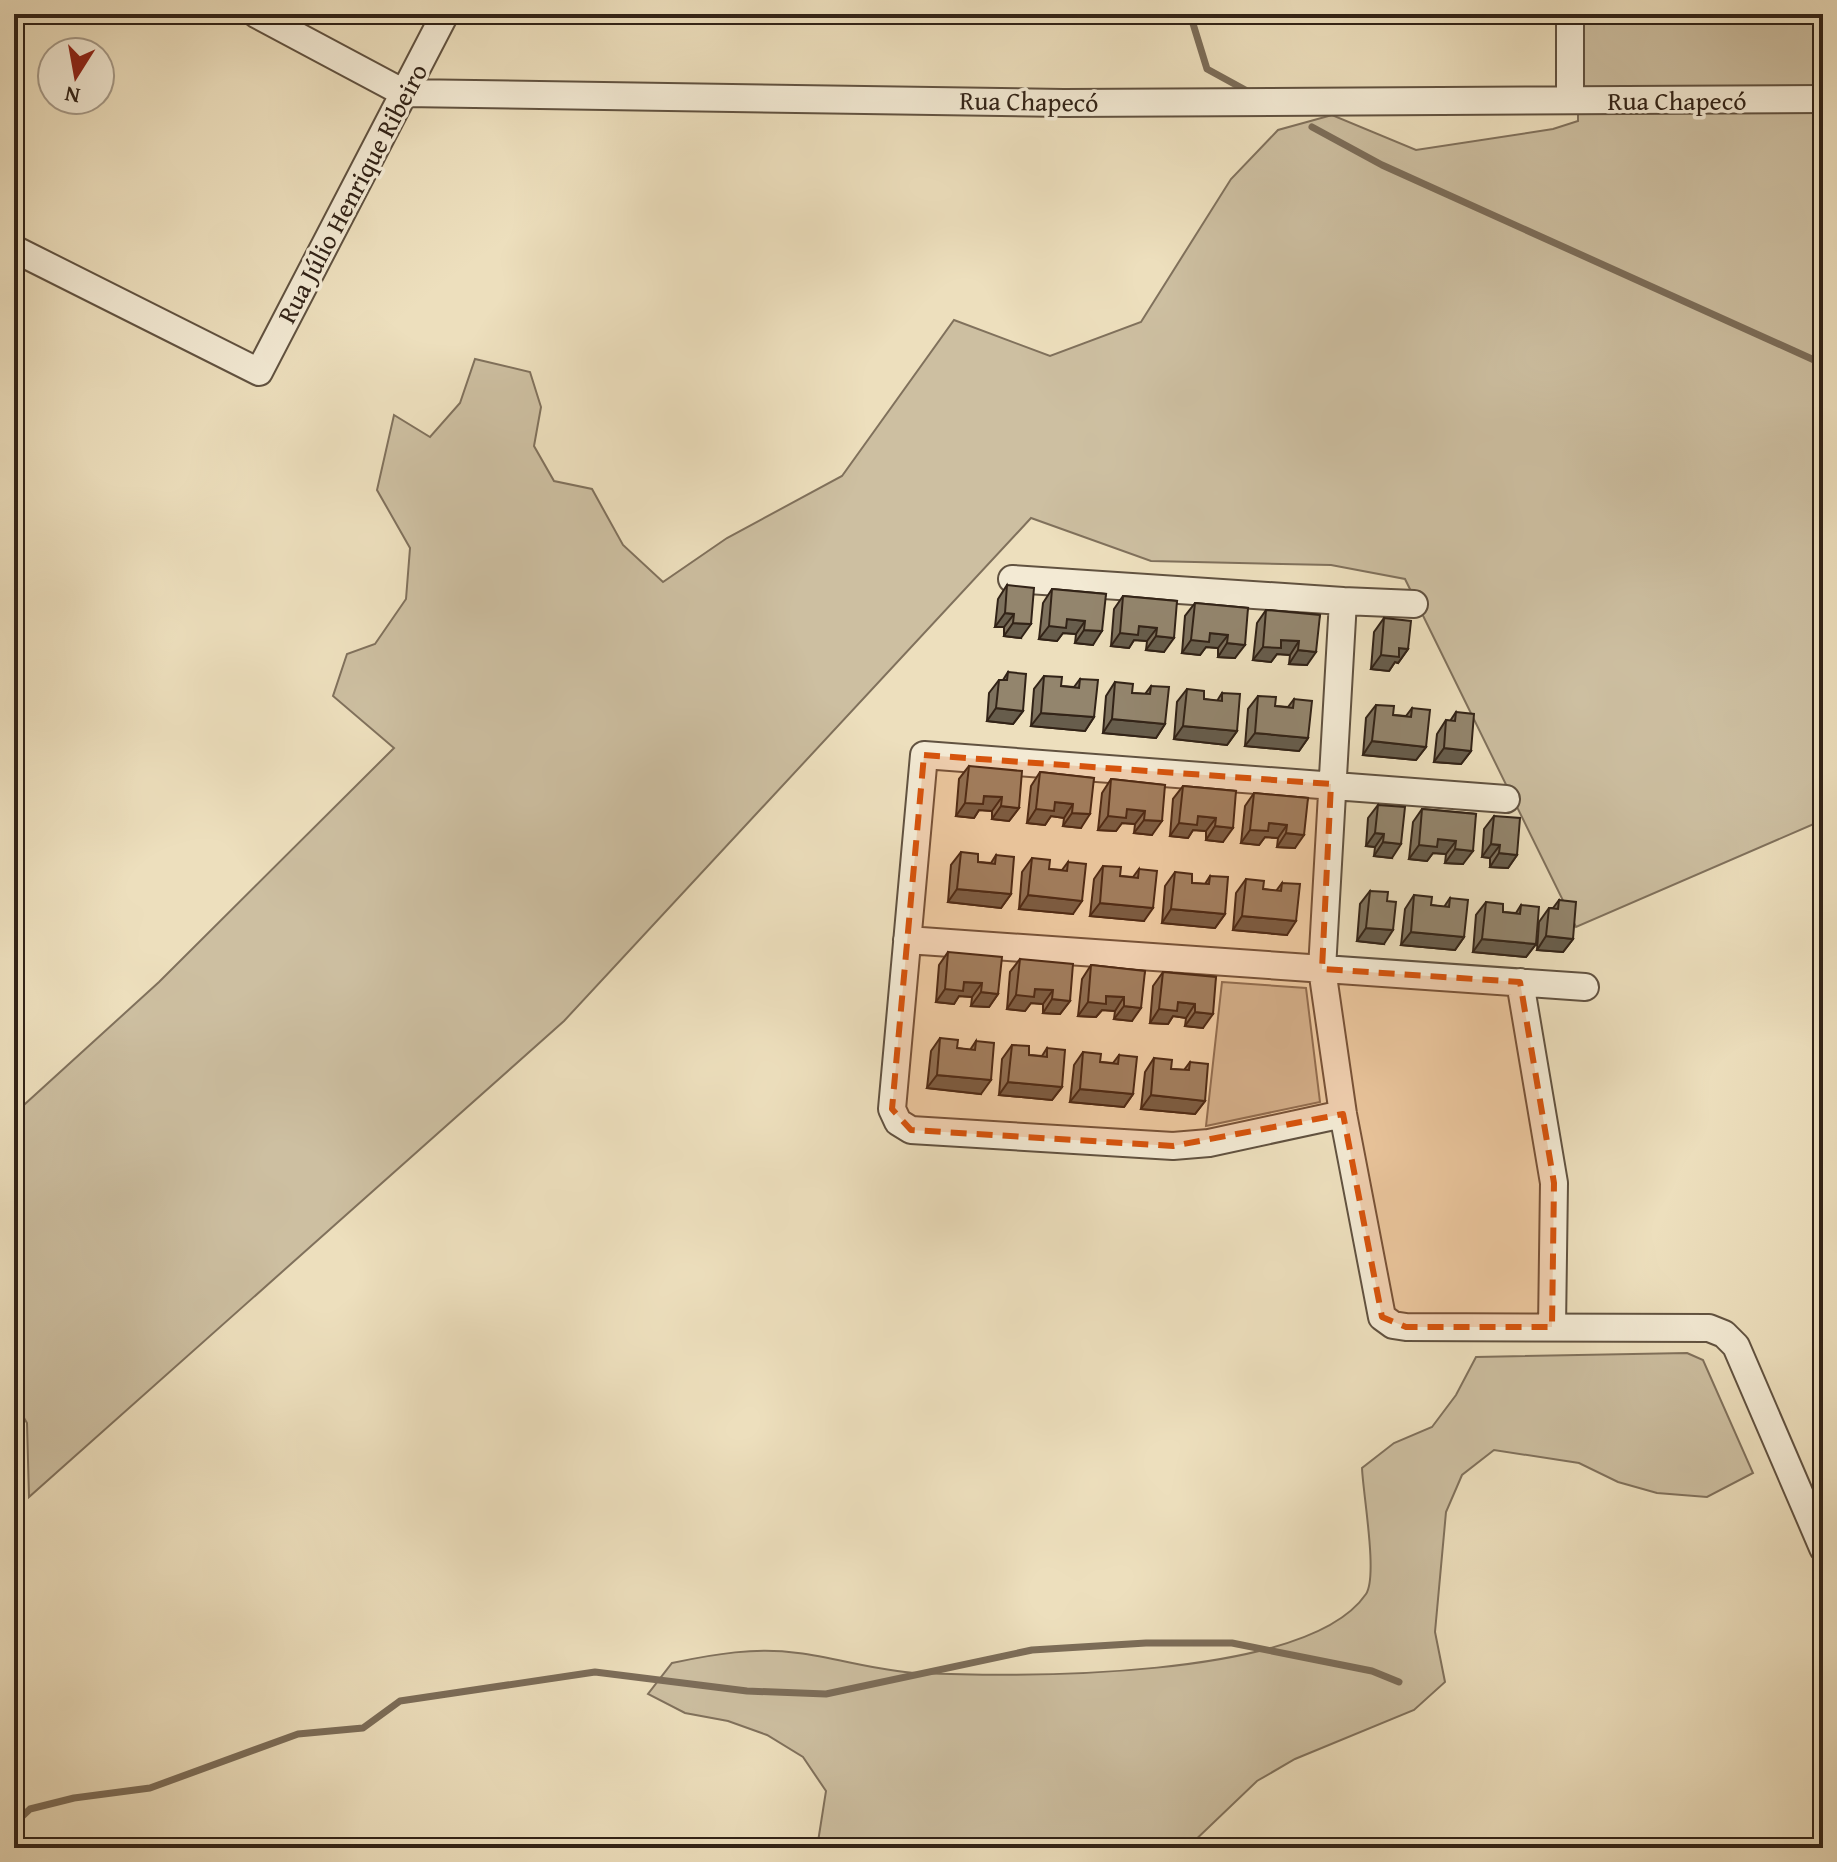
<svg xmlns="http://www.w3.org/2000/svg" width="1837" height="1862" viewBox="0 0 1837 1862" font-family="'Gentium Book Plus',serif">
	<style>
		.green { fill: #cdbfa1; stroke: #80715c; stroke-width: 2 }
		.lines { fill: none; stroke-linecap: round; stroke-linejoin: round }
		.stream { stroke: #7c6d59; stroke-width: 7 }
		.minor-casing { stroke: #615240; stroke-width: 30 }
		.minor { stroke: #f3ead4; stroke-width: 26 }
		.wall { fill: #7e725e; stroke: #322317; stroke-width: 2 }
		.shaded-wall { fill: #675d4c; stroke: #322317; stroke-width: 2 }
		.building { fill: #93856d; stroke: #322317; stroke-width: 2 }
		.marked { fill: #d6540d; fill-opacity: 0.2; stroke: #d6540d; stroke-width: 6; stroke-dasharray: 16 10; stroke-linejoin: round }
		.labels { text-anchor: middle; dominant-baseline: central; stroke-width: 7; stroke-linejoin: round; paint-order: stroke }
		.street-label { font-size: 26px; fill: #322317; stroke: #f3ead4 }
	</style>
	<rect width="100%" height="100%" fill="#eddfbd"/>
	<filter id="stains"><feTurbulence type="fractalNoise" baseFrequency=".0025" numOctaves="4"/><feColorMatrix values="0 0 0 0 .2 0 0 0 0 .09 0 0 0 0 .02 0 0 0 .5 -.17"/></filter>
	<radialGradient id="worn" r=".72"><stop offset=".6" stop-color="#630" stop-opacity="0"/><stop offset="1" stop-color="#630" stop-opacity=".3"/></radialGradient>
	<path class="green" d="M1578,14h245v806l-247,107 -171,-348 -74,-14 -180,-4 -120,-43 -467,503 -535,476 -2,-74 -13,-22v-287l145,-132 235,-234 -61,-52 14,-42 28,-10 31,-45 4,-51 -33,-58 17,-75 36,22 30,-34 15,-44 55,13 11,35 -7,39 20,35 38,8 31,56 40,37 64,-44 115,-62 112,-156 96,36 91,-34 90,-143 47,-49 54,-15 84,35 137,-21 25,-8z
		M1222,982l84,6 14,114 -114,24z
		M1687,1353l16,7 50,113 -46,24 -50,-4 -39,-11 -39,-19 -85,-13 -32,25 -16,37 -11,120 10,50 -31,28 -119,49 -38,22 -70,67h-370l9,-57 -23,-34 -36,-22 -39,-14 -43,-8 -37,-19 24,-31c42,-9 84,-16 126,-10 40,5 80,18 120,20 99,4 389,8 448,-79 12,-18 -3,-100 -4,-126l32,-25 38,-16 24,-32 20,-38z"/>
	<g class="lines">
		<path class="stream" d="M1190,14l17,55 42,23
			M1312,127l70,38 441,199
			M14,1824l16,-15 44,-11 76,-10 148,-54 65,-6 37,-27 195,-29 152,19 79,3 206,-44 114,-7h86l140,28 27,11"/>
		<g class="minor-casing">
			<path id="minor" d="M256,14l148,79 660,10 759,-4
				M1570,100v-86
				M14,249l245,123 186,-358
				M1012,579l331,22
				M1414,604l-71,-3 -21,368 21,145 39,203 11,8 13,2 303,1 15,6 12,12 87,202
				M907,940l678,47
				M1520,982l34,201 -2,144
				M1343,1114l-134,29 -36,3 -262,-16 -13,-8 -6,-13 32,-354 582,44"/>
		</g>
		<use href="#minor" class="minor"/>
	</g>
	<path class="wall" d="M1007,585l14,53 -17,-2v-9h-9l3,-28z
		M1052,589l54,5 -13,51 -18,-2 1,-9 -13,-1 -6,8 -18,-2 4,-36z
		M1123,596l54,5 -13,51 -18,-2 1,-9 -13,-1 -5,8 -18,-2 3,-37z
		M1195,603l53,5 -13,50 -17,-1v-9l-12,-1 -6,8 -18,-2 3,-37z
		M1266,610l54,5 -13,50 -18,-1 1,-9 -13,-1 -6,8 -18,-2 4,-37z
		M1384,618l24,31 -10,14 -3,-1 -6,9 -18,-2 3,-37z
		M1008,672l15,39 -10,13 -26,-3 2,-28 10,-13h4z
		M1044,676l17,10 13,1 6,-8 14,38 -9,14 -54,-5 3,-37z
		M1115,682l17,11 13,1 6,-8 14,38 -9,14 -53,-5 3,-37z
		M1187,689l17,10 13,2 5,-8 15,38 -10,14 -53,-6 3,-37z
		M1258,696l17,10 13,1 6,-8 14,39 -9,13 -54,-5 3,-37z
		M1376,705l17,10 13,1 6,-8 14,39 -10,13 -53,-5 3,-37z
		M1456,712l15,39 -10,13 -27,-2 3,-28 9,-14 4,1z
		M969,766l50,42 -10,13 -17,-2v-8l-13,-1 -5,8 -18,-2 3,-37z
		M1040,772l54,6 -13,50 -18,-2 1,-8 -13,-2 -6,9 -18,-2 4,-37z
		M1111,779l54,6 -13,50 -18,-2 1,-9 -13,-1 -6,8 -18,-1 4,-37z
		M1183,786l53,5 -13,51 -17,-2v-9l-13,-1 -5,8 -18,-2 3,-37z
		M1254,793l54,5 -13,50 -18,-1 1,-9 -13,-1 -6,8 -18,-2 4,-37z
		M1378,805l14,53 -18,-2 1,-9 -9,-1 2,-28z
		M1422,809l54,5 -13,50 -18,-1 1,-9 -13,-1 -6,8 -18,-2 4,-37z
		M1494,816l23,39 -9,13 -18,-1v-9l-8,-1 2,-28z
		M961,852l17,10 13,1 5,-8 15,39 -10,14 -53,-6 3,-37z
		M1032,858l17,11 13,1 6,-8 5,52 -54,-5 3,-37z
		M1103,866l17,10 13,1 6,-8 5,52 -54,-5 4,-37z
		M1175,872l17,11 13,1 5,-8 15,38 -10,14 -53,-5 3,-37z
		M1246,879l17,10 13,2 6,-8 5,52 -54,-5 3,-37z
		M1370,891l14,53 -27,-3 3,-37z
		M1414,895l17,10 13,2 6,-9 14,39 -9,13 -54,-5 4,-36z
		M1559,900l14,39 -10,13 -26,-2 2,-28 10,-14h4z
		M1486,902l17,10 13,1 5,-8 15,39 -10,13 -53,-5 3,-37z
		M948,952l50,42 -9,13 -18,-1 1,-9 -13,-1 -5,8 -18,-2 3,-37z
		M1020,959l50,42 -10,13 -17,-1v-9l-12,-1 -6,8 -18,-2 3,-37z
		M1091,965l54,6 -13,50 -18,-2 1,-8 -13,-1 -6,7 -18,-1 4,-37z
		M1163,972l53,5 -13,51 -18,-2 1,-8 -13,-2 -5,8 -18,-1 3,-37z
		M940,1038l17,10 13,2 6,-9 5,53 -54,-6 4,-37z
		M1012,1045l17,10 13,1 5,-8 15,39 -10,13 -53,-5 3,-36z
		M1083,1052l17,10 13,1 6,-8 14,39 -9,13 -54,-5 4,-37z
		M1154,1058l17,11 13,1 6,-8 15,39 -10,13 -54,-5 4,-37z"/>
	<path class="shaded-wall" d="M1005,613l9,1 -10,13h-9z
		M1067,619l18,2 -9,13 -13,-1 -6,8 -18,-2 10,-13z
		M1013,623l18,1 -10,14 -17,-2z
		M1139,626l18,2 -10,13 -13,-1 -5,8 -18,-2 9,-13z
		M1084,630l18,1 -9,14 -18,-2z
		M1210,633l18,2 -10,13 -12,-1 -6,8 -18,-2 9,-13z
		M1156,636l18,2 -10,14 -18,-2z
		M1281,640l18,1 -9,14 -13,-1 -6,8 -18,-2 10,-13z
		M1227,643l18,2 -10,13 -17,-1z
		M1399,648l9,1 -10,14 -3,-1 -6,9 -18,-2 10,-14z
		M1298,650l18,2 -9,13 -18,-1z
		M996,708l27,3 -10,13 -26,-3z
		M1041,713l53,4 -9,14 -54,-5z
		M1112,719l53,5 -9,14 -53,-5z
		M1183,726l54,5 -10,14 -53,-6z
		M1255,733l53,5 -9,13 -54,-5z
		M1372,741l54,6 -10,13 -53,-5z
		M1444,748l27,3 -10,13 -27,-2z
		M984,796l18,1 -10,14 -13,-1 -5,8 -18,-2 9,-13z
		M1055,802l18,2 -9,14 -13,-2 -6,9 -18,-2 9,-14z
		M1001,806l18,2 -10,13 -17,-2z
		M1127,809l18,2 -10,13 -13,-1 -6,8 -18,-1 10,-14z
		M1072,813l18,1 -9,14 -18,-2z
		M1198,816l18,2 -10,13 -13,-1 -5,8 -18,-2 9,-13z
		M1144,820l18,1 -10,14 -18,-2z
		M1269,823l18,2 -9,13 -13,-1 -6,8 -18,-2 9,-13z
		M1215,826l18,2 -10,14 -17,-2z
		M1286,833l18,2 -9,13 -18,-1z
		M1375,833l9,1 -9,13 -9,-1z
		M1438,839l18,2 -10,13 -13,-1 -6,8 -18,-2 10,-14z
		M1383,842l18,2 -9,14 -18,-2z
		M1491,844l9,1 -10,13 -8,-1z
		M1455,849l18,2 -10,13 -18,-1z
		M1499,853l18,2 -9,13 -18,-1z
		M957,889l54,5 -10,14 -53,-6z
		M1028,895l54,6 -9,13 -54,-5z
		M1100,903l53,5 -9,13 -54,-5z
		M1171,909l54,5 -10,14 -53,-5z
		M1242,916l54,5 -9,14 -54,-5z
		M1366,928l27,2 -9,14 -27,-3z
		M1411,932l53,5 -9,13 -54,-5z
		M1546,936l27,3 -10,13 -26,-2z
		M1482,939l54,5 -10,13 -53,-5z
		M964,982l18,1 -10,14 -13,-1 -5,8 -18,-2 9,-13z
		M1035,989l18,1 -10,14 -12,-1 -6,8 -18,-2 9,-14z
		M981,992l17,2 -9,13 -18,-1z
		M1106,996l18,1 -9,14 -13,-1 -6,7 -18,-1 10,-14z
		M1052,999l18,2 -10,13 -17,-1z
		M1178,1002l17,2 -9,14 -13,-2 -5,8 -18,-1 9,-14z
		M1124,1006l17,2 -9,13 -18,-2z
		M1195,1012l18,2 -10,14 -18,-2z
		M937,1075l54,5 -10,14 -54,-6z
		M1008,1082l54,5 -10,13 -53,-5z
		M1080,1089l53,5 -9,13 -54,-5z
		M1151,1095l54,6 -10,13 -54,-5z"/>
	<path class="building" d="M1007,585l27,3 -3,36 -18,-1 1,-9 -9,-1z
		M1052,589l54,5 -4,37 -18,-1 1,-9 -18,-2 -1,9 -17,-2z
		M1123,596l54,5 -3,37 -18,-2 1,-8 -18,-2 -1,9 -18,-2z
		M1195,603l53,5 -3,37 -18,-2 1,-8 -18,-2 -1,9 -18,-2z
		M1266,610l54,5 -4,37 -18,-2 1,-9 -18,-1v8l-18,-1z
		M1384,618l27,3 -3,28 -9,-1v9l-18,-2z
		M1008,672l18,2 -3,37 -27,-3 3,-28h8z
		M1044,676l18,1 -1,9 18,2 1,-9 18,1 -4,37 -53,-4z
		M1115,682l18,2 -1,9 18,1 1,-8 18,1 -4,37 -53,-5z
		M1187,689l17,2v8l18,2v-8l18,1 -3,37 -54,-5z
		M1258,696l18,1 -1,9 18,2 1,-9 18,2 -4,37 -53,-5z
		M1376,705l18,1 -1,9 18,2 1,-9 18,2 -4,37 -54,-6z
		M1456,712l18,2 -3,37 -27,-3 2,-28 9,1z
		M969,766l53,5 -3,37 -18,-2 1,-9 -18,-1 -1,8 -18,-1z
		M1040,772l54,6 -4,36 -18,-1 1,-9 -18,-2 -1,9 -18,-2z
		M1111,779l54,6 -3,36 -18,-1 1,-9 -18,-2 -1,9 -18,-2z
		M1183,786l53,5 -3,37 -18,-2 1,-8 -18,-2 -1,9 -18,-2z
		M1254,793l54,5 -4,37 -18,-2 1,-8 -18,-2 -1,8 -18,-1z
		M1378,805l27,2 -4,37 -18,-2 1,-8 -9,-1z
		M1422,809l54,5 -3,37 -18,-2 1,-8 -18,-2 -1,8 -18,-2z
		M1494,816l26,2 -3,37 -18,-2 1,-8 -9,-1z
		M961,852l17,2v8l17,2 1,-9 18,2 -3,37 -54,-5z
		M1032,858l18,2 -1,9 18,2 1,-9 18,2 -4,37 -54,-6z
		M1103,866l18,1 -1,9 18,2 1,-9 18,2 -4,37 -53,-5z
		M1175,872l17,2v9l17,1 1,-8 18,1 -3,37 -54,-5z
		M1246,879l18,2 -1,8 18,2 1,-8 18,1 -4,37 -54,-5z
		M1370,891l18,1 -1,9 9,1 -3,28 -27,-2z
		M1414,895l18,2 -1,8 18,2 1,-9 18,2 -4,37 -53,-5z
		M1559,900l17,2 -3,37 -27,-3 3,-28 9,1z
		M1486,902l17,2v8l17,2 1,-9 18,2 -3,37 -54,-5z
		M948,952l54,5 -4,37 -17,-2 1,-9 -18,-1 -1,9 -18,-2z
		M1020,959l53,5 -3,37 -18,-2 1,-9 -18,-1 -1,8 -18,-2z
		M1091,965l54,6 -4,37 -17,-2v-9l-18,-1v8l-18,-2z
		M1163,972l53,5 -3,37 -18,-2v-8l-17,-2 -1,9 -18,-2z
		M940,1038l18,2 -1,8 18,2 1,-9 18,2 -3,37 -54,-5z
		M1012,1045l17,1v9l18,2v-9l18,2 -3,37 -54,-5z
		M1083,1052l18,2 -1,8 18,2 1,-9 18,2 -4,37 -53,-5z
		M1154,1058l18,2 -1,9 18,1 1,-8 18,2 -3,37 -54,-6z"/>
	<path class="marked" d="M924,755l407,29 -9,185 198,13 34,201 -2,144h-146l-24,-10 -39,-203 -170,32 -262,-16 -19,-21z"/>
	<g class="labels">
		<g class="street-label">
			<text x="1677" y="100">Rua Chapecó</text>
			<text transform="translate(1029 101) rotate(1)">Rua Chapecó</text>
			<text transform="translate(352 193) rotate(-62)">Rua Júlio Henrique Ribeiro</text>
		</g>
	</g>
	<rect width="1837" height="1862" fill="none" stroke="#eddfbd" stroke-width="48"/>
	<rect x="16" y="16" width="1805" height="1830" fill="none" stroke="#322317" stroke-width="4"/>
	<rect x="24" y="24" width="1789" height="1814" fill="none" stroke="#322317" stroke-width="2"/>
	<g transform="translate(76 76) rotate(191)"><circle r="38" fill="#f3ead4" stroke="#a69a88" stroke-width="2"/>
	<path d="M0-6L14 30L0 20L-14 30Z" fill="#8f2418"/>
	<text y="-12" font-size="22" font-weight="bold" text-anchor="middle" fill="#322317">N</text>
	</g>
	<rect width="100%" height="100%" filter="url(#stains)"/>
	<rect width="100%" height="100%" fill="url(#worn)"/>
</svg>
